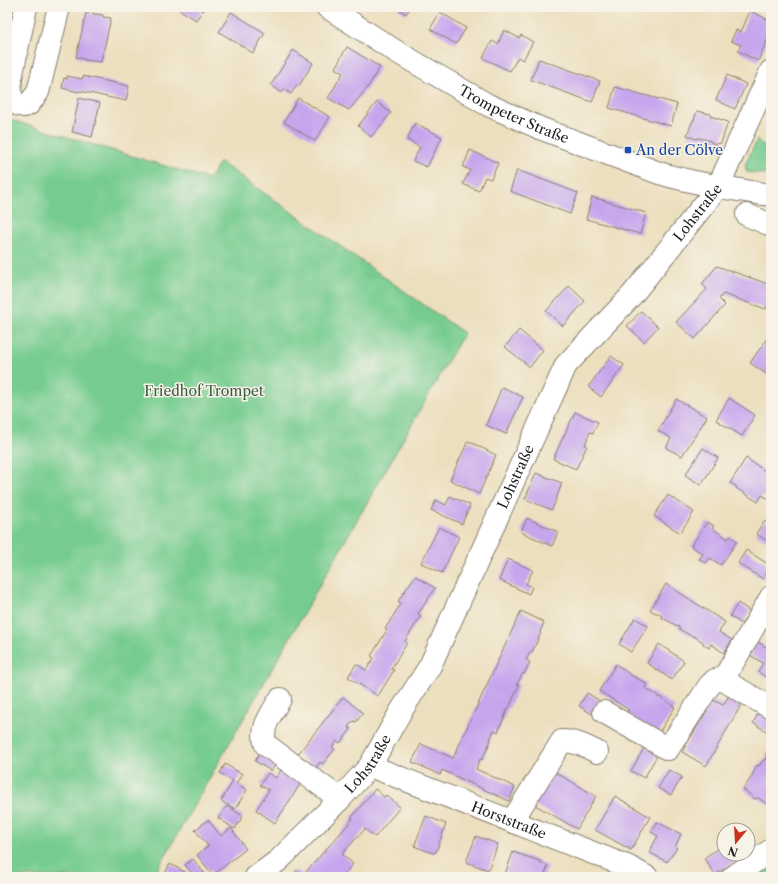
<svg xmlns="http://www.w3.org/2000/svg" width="778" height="884" viewBox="0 0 778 884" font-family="'Libre Caslon Text',serif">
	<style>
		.green { fill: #76cc90; stroke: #497456 }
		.building { fill: #c6a5ed }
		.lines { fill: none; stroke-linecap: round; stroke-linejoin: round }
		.minor-casing { stroke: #847e6d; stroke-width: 24 }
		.minor { stroke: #fff; stroke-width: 22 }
		.transit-dot { fill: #1a4fb4; stroke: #f7f3e8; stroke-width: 1.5 }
		.labels { text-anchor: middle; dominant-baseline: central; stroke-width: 3; stroke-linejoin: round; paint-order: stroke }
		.street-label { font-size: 14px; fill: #1c1c1c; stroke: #f7f3e8 }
		.transit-label { font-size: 14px; fill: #164399; stroke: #f7f3e8; text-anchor: start }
		.park-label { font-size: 14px; fill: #3c5a45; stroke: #f7f3e8 }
	</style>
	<rect width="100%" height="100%" fill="#f7f3e8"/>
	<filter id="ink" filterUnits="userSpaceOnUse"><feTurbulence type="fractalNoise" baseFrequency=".025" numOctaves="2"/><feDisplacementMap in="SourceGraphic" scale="8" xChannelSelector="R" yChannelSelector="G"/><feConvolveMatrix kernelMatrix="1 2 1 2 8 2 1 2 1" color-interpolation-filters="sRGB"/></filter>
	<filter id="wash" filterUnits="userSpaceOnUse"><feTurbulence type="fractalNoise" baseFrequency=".012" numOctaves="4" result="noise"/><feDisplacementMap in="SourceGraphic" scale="16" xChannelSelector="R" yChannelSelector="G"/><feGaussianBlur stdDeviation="0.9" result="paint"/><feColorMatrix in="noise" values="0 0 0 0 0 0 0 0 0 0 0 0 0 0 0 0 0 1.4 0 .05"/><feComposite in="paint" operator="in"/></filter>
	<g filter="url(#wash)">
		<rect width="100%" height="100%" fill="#ecdfbe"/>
		<path class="green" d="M7,119l202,60 11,-17 244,171 -311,544h-146z
			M757,140l6,5 8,2v28l-24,-3 -2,-7z
			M771,860v17h-22z"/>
		<g id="blocks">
			<path class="building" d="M175,7h30l-9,13z
				M395,7h16l-5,7z
				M750,11l21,10v11l-13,29 -20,-10 3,-6 -10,-4 5,-11 5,2z
				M231,12l34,21 -12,20 -34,-21z
				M440,12l26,16 -10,16 -26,-15z
				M86,13l17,2v2l8,1 -10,44 -17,-2v-1l-8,-2z
				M504,30l15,8 2,-3 12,7 -10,18 -5,-3 -8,14 -27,-13 9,-17 6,3z
				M347,47l33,20 -12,20 -19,23 -21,-12 15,-25 -8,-5z
				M293,50l20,13 -14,23 -2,-1 -6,9 -7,-5 -2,4 -11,-8z
				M539,59l61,22 -8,21 -61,-22z
				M727,75l19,9 -11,25 -19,-9z
				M67,76l15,3 1,-3 46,10 -3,15 -46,-10 -1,1 -17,-4 2,-10 3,1z
				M615,87l62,17 -6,22 -62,-18z
				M79,98l21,5 -8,34 -20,-5z
				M298,98l32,19 -15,24 -31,-19z
				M377,102l14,11 -20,24 -13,-11z
				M697,111l14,3 -1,2 18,6 -7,21 -5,1 -4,-1 -1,-2 -13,-3 -2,1 -9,-4 6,-15h1z
				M415,123l27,14 -15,30 -14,-6 7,-14 -13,-7z
				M470,150l28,13 -7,16 -6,-2 -6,14 -16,-7 7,-14 -7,-3z
				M517,170l61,23 -8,21 -60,-23z
				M592,197l54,16 -6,21 -54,-15z
				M717,266l54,19v10l-5,14 -43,-15 -4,5 6,6 -30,34 -19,-17 31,-33 -5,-5z
				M569,286l16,15 -22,25 -17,-15z
				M641,311l17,16 -14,15 -17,-16z
				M519,330l24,20 -13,17 -25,-20z
				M770,334l1,1v42l-21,-14z
				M611,356l13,9 -23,32 -13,-10z
				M502,387l21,10 -17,37 -20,-9z
				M729,398l26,17 -13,21 -26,-16z
				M676,399l31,18 -25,39 -16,-8 5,-10 -13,-7z
				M575,412l23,10 -5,11 -3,-1 -5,13 2,1 -11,23 -23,-10z
				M468,441l28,14 -17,39 -29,-14z
				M703,448l15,10 -17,27 -16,-10z
				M746,458l25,17v25l-9,-5 -4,7 -22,-14v-2l-6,-3z
				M536,473l26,10 -10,27 -27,-11z
				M668,495l26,17 -14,21 -26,-17z
				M450,496l20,9 -8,19 -31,-14 5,-10 10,5z
				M527,518l31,14 -6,14 -31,-14z
				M764,521l7,4v18l-15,-9z
				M707,522l7,4 -2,2 16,11 2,-3 7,5 -16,24 -11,-7 -4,5 -7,-4 4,-5 -12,-8z
				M439,527l20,10 -17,36 -21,-10z
				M746,550l25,16 -8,13 -25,-16z
				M508,559l25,11 -7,14 6,3 -3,7 -30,-14z
				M415,576l20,12 -17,26 3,2 -16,25 2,2 -16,26 3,1 -16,26 -30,-19 8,-13 10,6 8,-12 -3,-2 16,-26 -2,-1 16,-26 -3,-2z
				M666,584l59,38 -6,10 13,8 -8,13 -13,-9 -2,4 -6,-4v-2l-10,-6h-2l-12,-7v-2l-18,-10 1,-1 -4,-3h-2l-6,-3z
				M738,603l12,8 -8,13 -12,-8z
				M521,611l23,11 -4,10 1,1 -9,19 -1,-1 -5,9 4,2 -6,12 -1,-1 -6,11 2,1 -10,23h-1l-10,24 -4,-2 -4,10h1l-9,20 -2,-1 -4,10 39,18 -6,14 -67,-31 -2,5 -28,-13 9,-18 32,14z
				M635,618l13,8 -17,26 -12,-8z
				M758,642l13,8v30l-13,-8 5,-9 -13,-8z
				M659,644l25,17 -12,19 -25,-17z
				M616,664l16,12h1l14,8 -2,4 13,8v1l4,1 13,9 -17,27 -31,-20 2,-4 -30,-19z
				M731,692l13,8 -38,66 -24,-14 31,-52 10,5z
				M587,693l13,8 -8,13 -13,-8z
				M343,697l20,16 -7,9 -3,-1 -5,6 3,2 -11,14 -3,-2 -5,6 3,2 -12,15 -3,-2 -4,6 -18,-14z
				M760,710l11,6v5l-5,10 -13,-8z
				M645,746l13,8 -14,24 -13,-7z
				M263,748l17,11 -9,12 -16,-10z
				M771,748v53l-2,4 -11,-7 -3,1 -12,-10 8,-11 6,-13 2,1 4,-6h2l2,-5 -1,-1z
				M225,764l17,10 -6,9 11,7 -12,19 -14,-8 12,-20 -13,-8z
				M548,768l48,28 -19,33 -49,-28z
				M281,770l20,13 -26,40 -19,-13 13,-20 -9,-5 8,-12 8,5z
				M669,770l13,7 -11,18 -13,-7z
				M375,789l9,8 2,-2 14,12 -25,30 -10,-8 -23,25 11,10 -11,13h-35l-3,-3 49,-55 -2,-1z
				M615,796l35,21 -19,33 -36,-20z
				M227,806l16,10 -8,13 -17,-11z
				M426,816l20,8 -10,28 -3,1 -17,-6 -1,-3z
				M208,820l13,16 10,-8 15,21 -33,26 -16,-20 11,-9 -13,-16z
				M657,822l24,12 -6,13 2,1 -10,14 -18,-10 9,-16 -7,-4z
				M476,836l22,8 -10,26 -22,-8z
				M724,839v15h12l-3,2 4,4 -22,15 -11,-17 19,-13 -1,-4z
				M513,852l27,9v1l8,4 -4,11h-40z
				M193,859l11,14 -5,4h-4l-10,-12z
				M170,864l17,9 -2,4h-22z
				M297,870l5,4 -3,3h-2l-4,-3z"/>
		</g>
	</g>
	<g filter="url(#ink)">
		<use href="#blocks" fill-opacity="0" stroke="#847e6d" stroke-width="1"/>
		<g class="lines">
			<g class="minor-casing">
				<g id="minor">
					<path d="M26,7l-15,71 -1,16 5,9 4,2 5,1 5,-2 9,-12 21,-85"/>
					<path id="s1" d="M327,7l70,45 91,53 54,24 117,44c37,11 74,16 112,22"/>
					<path d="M747,215l24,10"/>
					<path d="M771,597l-48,83 48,28"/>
					<path d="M280,699c-8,14 -21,30 -14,46l74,54"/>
					<path d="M604,712l64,37 41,-63 6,-6h8"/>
					<path id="s2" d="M370,766l259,101 18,10"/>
					<path d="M512,821l50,-80c13,0 23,5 35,11"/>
					<path id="s3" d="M256,877l23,-17 61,-61 30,-33 31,-55 29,-45 136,-301 66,-70 86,-108 53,-116"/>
					<path d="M733,877l38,-27"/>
				</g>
			</g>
			<use href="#minor" class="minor"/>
		</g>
	</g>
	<rect class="transit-dot" x="624" y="146" width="8" height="8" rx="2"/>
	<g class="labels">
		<g class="street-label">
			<text stroke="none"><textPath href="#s1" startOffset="216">Trompeter Straße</textPath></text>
			<text stroke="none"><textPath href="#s3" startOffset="808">Lohstraße</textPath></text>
			<text stroke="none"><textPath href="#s3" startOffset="484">Lohstraße</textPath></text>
			<text stroke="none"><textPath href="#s3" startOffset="160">Lohstraße</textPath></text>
			<text stroke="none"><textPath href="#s2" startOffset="149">Horststraße</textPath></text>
		</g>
		<g class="transit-label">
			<text x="636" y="150">An der Cölve</text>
		</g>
		<g class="park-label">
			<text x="204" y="391">Friedhof Trompet</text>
		</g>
	</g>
	<rect width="778" height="884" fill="none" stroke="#f7f3e8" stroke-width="24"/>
	<g transform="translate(736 842) rotate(198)"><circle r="19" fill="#f7f3e8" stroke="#9f9d96"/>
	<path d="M0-3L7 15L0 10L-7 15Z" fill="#c8321e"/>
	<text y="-6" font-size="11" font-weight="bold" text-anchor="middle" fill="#1c1c1c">N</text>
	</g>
</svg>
